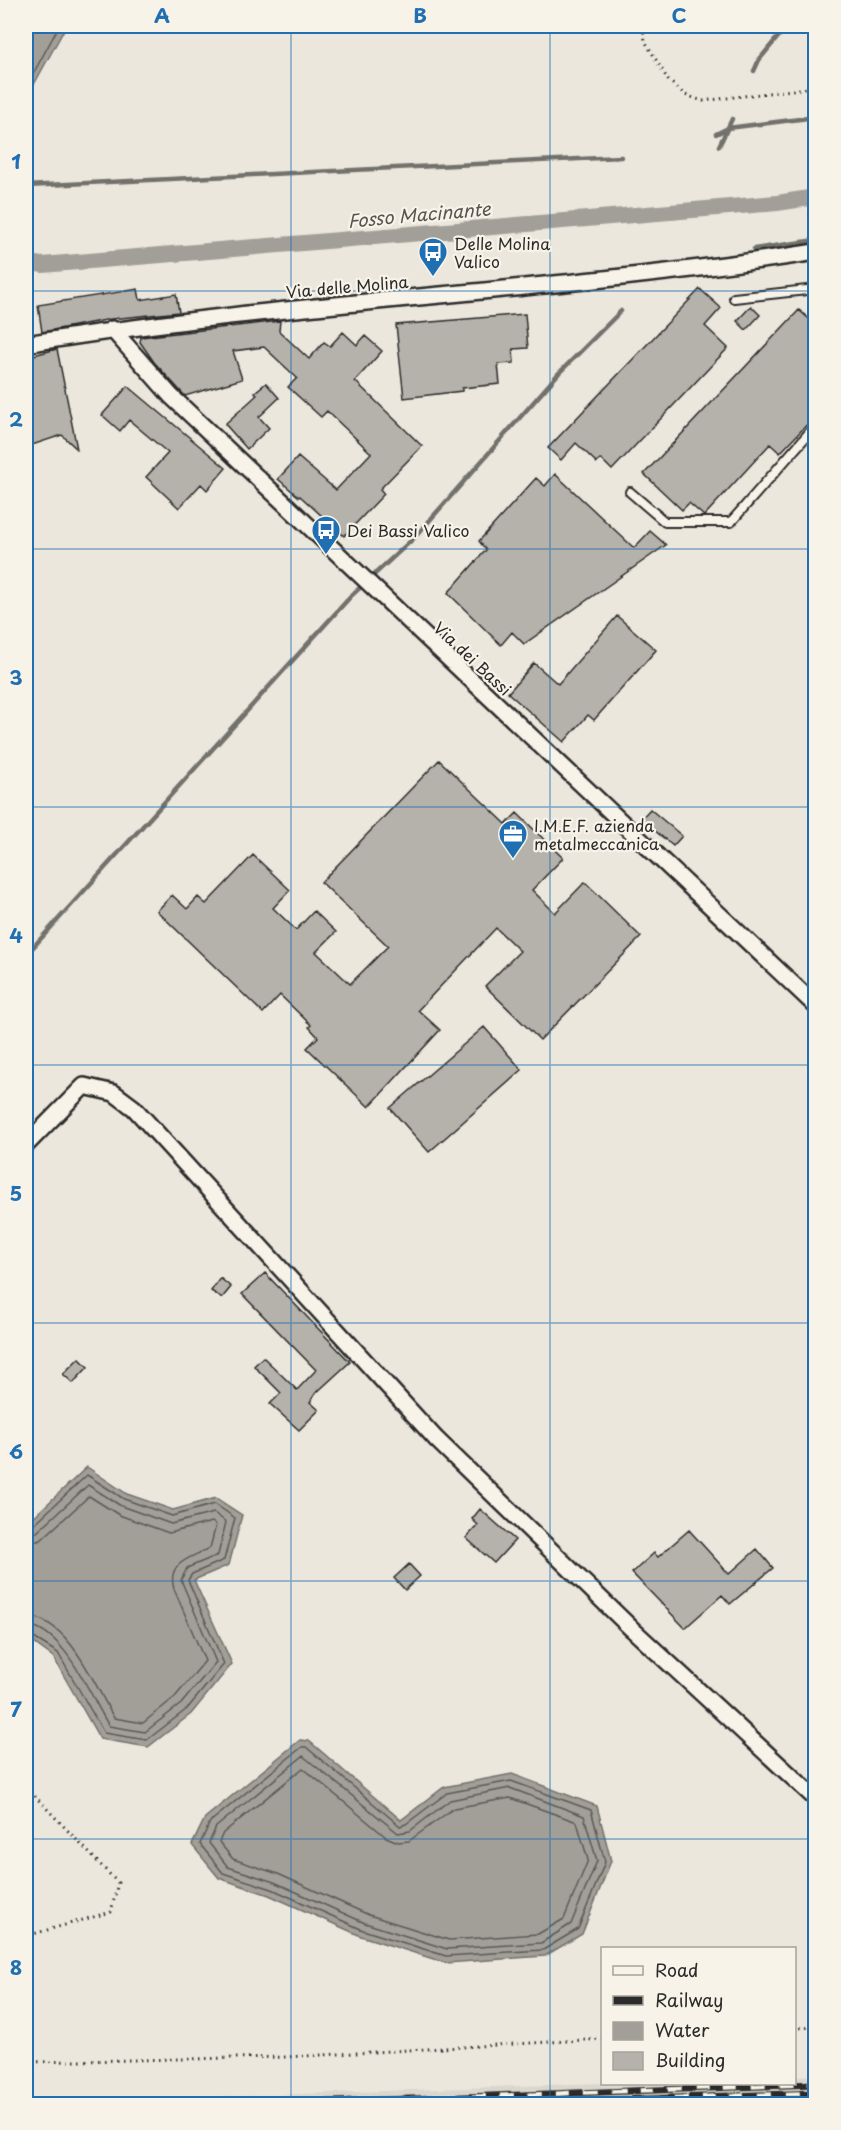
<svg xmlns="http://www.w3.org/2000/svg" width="841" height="2130" viewBox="0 0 841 2130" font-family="'Playpen Sans',sans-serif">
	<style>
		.built { fill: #dbd7ce }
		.water { fill: #a29f98; stroke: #72716c; stroke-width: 1.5 }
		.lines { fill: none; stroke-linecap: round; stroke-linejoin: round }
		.shore { stroke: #5b5957; stroke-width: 1.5 }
		.stream { stroke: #72716c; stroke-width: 4.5 }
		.canal { stroke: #a29f98; stroke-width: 16 }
		.building { fill: #b5b2ab; stroke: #2b2b2b; stroke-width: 1.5 }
		.lane-casing { stroke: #2b2b2b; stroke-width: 12 }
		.street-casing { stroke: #2b2b2b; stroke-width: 20 }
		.path { stroke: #2b2b2b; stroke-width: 3; stroke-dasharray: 1.5 4.5; stroke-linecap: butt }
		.lane { stroke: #f7f3e8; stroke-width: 8 }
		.street { stroke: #f7f3e8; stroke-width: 15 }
		.rail-casing { stroke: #2b2b2b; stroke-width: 7 }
		.rail { stroke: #f7f3e8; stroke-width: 4.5; stroke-dasharray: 14; stroke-linecap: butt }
		.grid { fill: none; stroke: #1f6fb2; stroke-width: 1.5; stroke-opacity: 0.55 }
		.labels { text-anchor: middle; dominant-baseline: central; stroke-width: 4.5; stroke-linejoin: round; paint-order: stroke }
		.poi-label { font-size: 16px; fill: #2b2b2b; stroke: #f7f3e8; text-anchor: start }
		.street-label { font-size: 16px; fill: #2b2b2b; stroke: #f7f3e8 }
		.water-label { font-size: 18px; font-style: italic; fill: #555451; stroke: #f7f3e8 }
		.neatline { fill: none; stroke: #1f6fb2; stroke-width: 2 }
		.grid-label { font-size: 20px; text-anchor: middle; font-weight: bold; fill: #1f6fb2 }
	</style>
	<rect width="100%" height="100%" fill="#ebe7dd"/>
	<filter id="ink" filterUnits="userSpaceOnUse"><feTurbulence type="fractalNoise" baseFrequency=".0167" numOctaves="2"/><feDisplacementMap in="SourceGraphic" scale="12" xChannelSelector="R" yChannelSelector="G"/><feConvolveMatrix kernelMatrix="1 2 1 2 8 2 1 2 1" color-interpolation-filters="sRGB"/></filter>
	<g filter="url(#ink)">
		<path class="built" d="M815,2075v29h-789l576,-21 192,1 1,-8z"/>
		<path class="water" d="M26,26h40l-40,73z
			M87,1467l40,27 46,16 43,-12 26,17 -13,50 -35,15 38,84 -41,50 -43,33 -48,-8 -47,-82 -27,-20v-113z
			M300,1740l9,1 92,79 43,-33 68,-13 85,32 14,55 -29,73 -37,22 -99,7 -85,-27 -92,-41 -50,-17 -27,-33 13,-27z"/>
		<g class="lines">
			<path class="shore" d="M26,87l33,-61
				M26,1527l6,-1 55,-51 37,24 48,17 43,-12 20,14 -11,42 -32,14 -4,6 36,84 -37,45 -40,31 -43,-7 -46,-80 -32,-20
				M26,1535l11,-3 51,-47 33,21 50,18 43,-11 12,9 -8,33 -31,13 -6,12 35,82 -35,42 -36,28 -36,-6c-18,-29 -45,-98 -83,-101
				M26,1544l15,-4 48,-44 30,19 50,18 43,-11 4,3 -6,23c-19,10 -44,14 -36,41l31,72 -30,36 -32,26 -29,-5c-19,-32 -45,-100 -88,-102
				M302,1747h4l94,79 6,-2 41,-31 64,-12 80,29 14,52 -27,67 -35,21 -97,6 -83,-26 -91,-41 -49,-16 -23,-29 10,-22z
				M303,1756l95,77 12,-2 40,-31 60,-12 74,28 13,45 -26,63 -30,19 -94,6 -82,-26 -91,-41 -46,-15 -19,-24 7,-16z
				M303,1768l83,69 12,5 11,-1 45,-33 56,-10 67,24 11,38 -24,59 -26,15 -89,6 -80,-25 -91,-41 -45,-15 -14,-17 4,-9z"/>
			<path class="stream" d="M754,71l5,-11 28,-34
				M716,134l12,-6 88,-11
				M719,146l13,-27
				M26,186l595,-29
				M754,249l62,-9
				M26,955l326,-360 63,-58 144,-164 62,-62"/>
			<path class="canal" d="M26,262l16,3 735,-62 39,-6"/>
		</g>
		<path class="building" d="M138,289l2,11 36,-6 3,18 -68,7 -69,13 -4,-27z
			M700,289l21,19 -16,18 23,22 -116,122 -11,-11 -4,4 -21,-20 -15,17 -13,-12z
			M751,306l9,9 -14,15 -9,-9z
			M799,310l9,8 8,-1v98l-36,38 -10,-9 -66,72 -15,-13 -7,7 -38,-36z
			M525,314l3,34 -15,1 1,14 -16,1 2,20 -38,4v3l-58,7 -8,-73z
			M280,321l-1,10 30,28 15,-17 6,4 13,-14 14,13 8,-9 17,15 -27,30 67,65 -42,43 4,5 -40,42 -44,-40 -1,1 -21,-18 20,-22 38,33 35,-37 -44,-42 -6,6 -33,-30 9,-9 -33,-31 -31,4 9,28 -57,17 -31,-34 -14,-20 1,-5z
			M57,349l20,100 -15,-14 -36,12v-90z
			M266,383l13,15 -20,19 10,11 -22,21 -22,-25 32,-29 -2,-3z
			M128,386l98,82 -19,22 -6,-6 -22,24 -33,-31 22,-24 -39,-33 -9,11 -18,-16z
			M555,474l79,74 16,-17 16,14 -142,99 -12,-12 -11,13 -53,-52 38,-43 -7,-9 57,-63 9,8z
			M617,616l39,34 -62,70 -6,-5 -24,27 -56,-49 26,-30 24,21z
			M439,760l67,64 11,-11 46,45 -31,32 23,23 30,-31 56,55 -101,103 -55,-54 35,-35 -24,-23 -78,82 22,20 -71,77 -62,-59 11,-11 -9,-10 2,-2 -31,-30 -17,18 -106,-102 15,-16 15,14 11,-12 8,7 47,-49 37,35 -17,18 23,22 18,-19 22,21 -20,20 34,32 38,-38 -67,-64z
			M650,809l32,27 -9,10 -32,-27z
			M484,1027l38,43 -93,82 -39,-44z
			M265,1273l85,89 -35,32 -5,8 9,8 -20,20 -29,-26 11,-11 -27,-27 9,-9 34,33 19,-20 -74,-76z
			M220,1278l11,9 -9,11 -11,-7z
			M79,1358l9,9 -15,16 -10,-9z
			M480,1509l35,31 -21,23 -28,-25 12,-13 -6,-6z
			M689,1530l40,44 28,-25 16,19 -43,36 -8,-9 -37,33 -53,-55 22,-20 4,4z
			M409,1564l11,12 -15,14 -11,-12z"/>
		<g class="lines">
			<g class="lane-casing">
				<path id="lane" d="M734,298l82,-9
					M630,492l35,30h66l85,-97"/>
			</g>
			<g class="street-casing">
				<path id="street" d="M112,329l59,67 645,610
					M26,344c261,-44 527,-51 790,-92
					M26,1145l58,-59 30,7 20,15 302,331 196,190 184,170"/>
			</g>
			<path class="path" d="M643,26l2,15 23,39 17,15 18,6 113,-14
				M26,1787l92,96 -7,29 -85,24
				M794,2028l22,-1
				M26,2062l260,-5 316,-18"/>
			<use href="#lane" class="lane"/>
			<use href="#street" class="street"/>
			<g class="rail-casing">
				<path id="rail" d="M276,2104l540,-20
					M506,2104l310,-11"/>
			</g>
			<use href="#rail" class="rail"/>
		</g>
	</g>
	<path class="grid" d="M291,26v2078M550,26v2078M26,291h790M26,549h790M26,807h790M26,1065h790M26,1323h790M26,1581h790M26,1839h790"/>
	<defs>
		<g id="bus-pin" transform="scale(1.5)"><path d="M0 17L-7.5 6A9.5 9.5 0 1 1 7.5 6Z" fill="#1f6fb2" stroke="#f7f3e8"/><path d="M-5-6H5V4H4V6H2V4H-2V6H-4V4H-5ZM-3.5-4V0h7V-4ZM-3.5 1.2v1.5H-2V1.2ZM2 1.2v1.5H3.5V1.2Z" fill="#fff"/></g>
		<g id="office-pin" transform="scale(1.5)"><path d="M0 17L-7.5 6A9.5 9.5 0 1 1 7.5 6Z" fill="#1f6fb2" stroke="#f7f3e8"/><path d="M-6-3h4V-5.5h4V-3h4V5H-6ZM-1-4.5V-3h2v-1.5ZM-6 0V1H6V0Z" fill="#fff"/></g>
	</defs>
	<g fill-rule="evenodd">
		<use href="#bus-pin" x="433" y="252"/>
		<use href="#bus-pin" x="326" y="530"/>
		<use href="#office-pin" x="513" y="834"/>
	</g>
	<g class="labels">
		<g class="poi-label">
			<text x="454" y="243">Delle Molina<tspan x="454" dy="18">Valico</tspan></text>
			<text x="347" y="530">Dei Bassi Valico</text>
			<text x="534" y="825">I.M.E.F. azienda<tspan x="534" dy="18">metalmeccanica</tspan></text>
		</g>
		<g class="street-label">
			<text transform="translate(347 286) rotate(-5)">Via delle Molina</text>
			<text transform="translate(473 658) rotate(43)">Via dei Bassi</text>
		</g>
		<g class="water-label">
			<text transform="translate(419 214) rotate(-5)">Fosso Macinante</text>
		</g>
	</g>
	<rect width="841" height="2130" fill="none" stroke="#f7f3e8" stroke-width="66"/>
	<rect x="601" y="1947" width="195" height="138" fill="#f7f3e8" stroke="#a5a39c" stroke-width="1.5"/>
	<rect x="613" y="1966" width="30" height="9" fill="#f7f3e8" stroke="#a5a39c" stroke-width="1.5"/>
	<text x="655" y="1977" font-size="18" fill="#2b2b2b">Road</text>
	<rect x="613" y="1996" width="30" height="9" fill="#2b2b2b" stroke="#a5a39c" stroke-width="1.5"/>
	<text x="655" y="2007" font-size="18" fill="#2b2b2b">Railway</text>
	<rect x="613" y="2022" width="30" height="18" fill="#a29f98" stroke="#a5a39c" stroke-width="1.5"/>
	<text x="655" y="2037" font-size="18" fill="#2b2b2b">Water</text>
	<rect x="613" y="2052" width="30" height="18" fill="#b5b2ab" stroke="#a5a39c" stroke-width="1.5"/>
	<text x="655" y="2067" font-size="18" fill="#2b2b2b">Building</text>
	<rect x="33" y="33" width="775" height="2064" class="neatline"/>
	<g class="grid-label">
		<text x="162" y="23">A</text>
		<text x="420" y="23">B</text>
		<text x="679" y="23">C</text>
		<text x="16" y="169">1</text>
		<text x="16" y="427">2</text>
		<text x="16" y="685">3</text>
		<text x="16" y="943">4</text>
		<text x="16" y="1201">5</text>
		<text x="16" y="1459">6</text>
		<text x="16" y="1717">7</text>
		<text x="16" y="1975">8</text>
	</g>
</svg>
